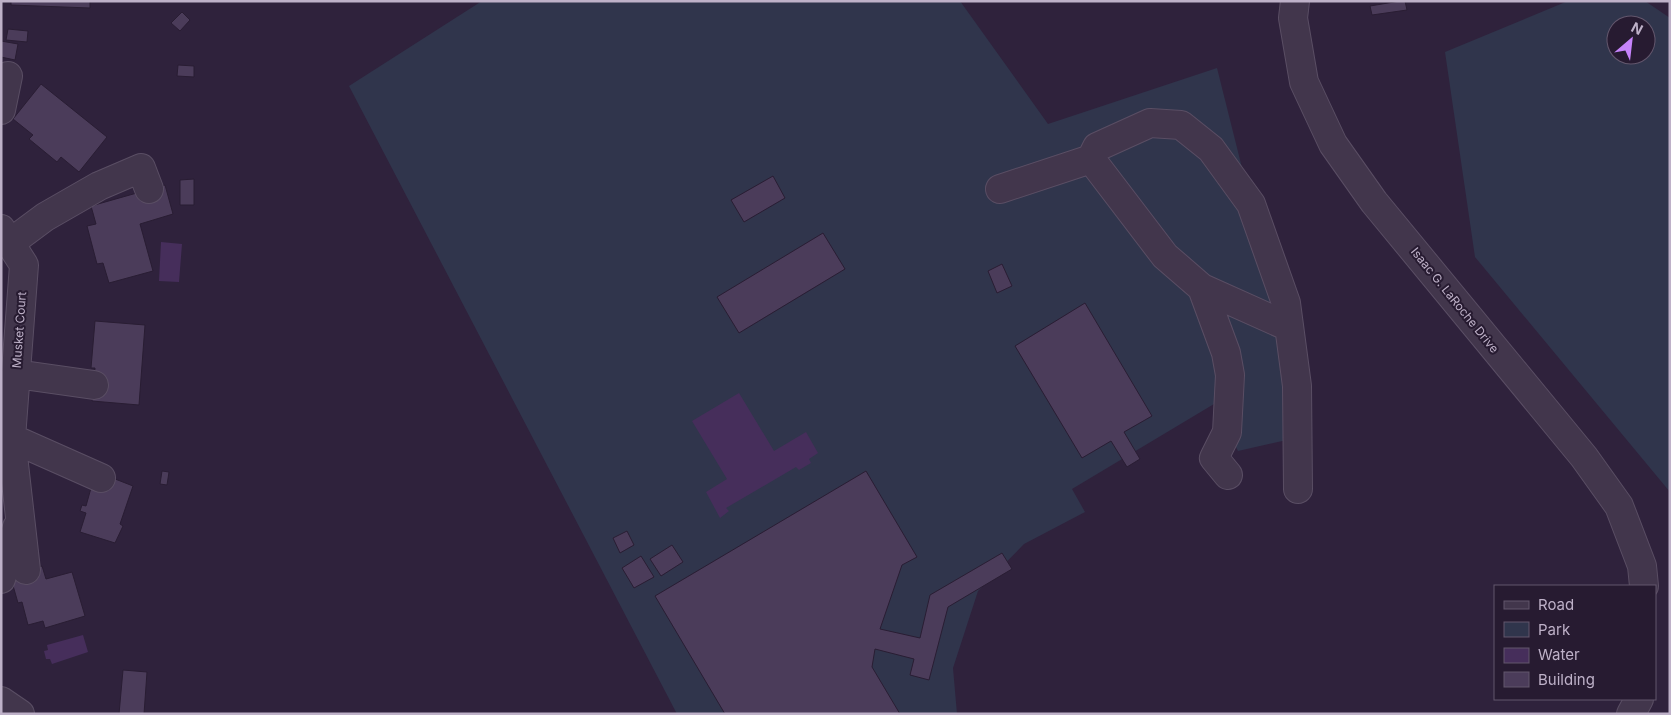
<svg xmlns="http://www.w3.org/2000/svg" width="1671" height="715" viewBox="0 0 1671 715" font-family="Inter,sans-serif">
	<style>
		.green { fill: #30354c; fill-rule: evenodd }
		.water { fill: #462e5b }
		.building { fill: #4b3c5a; stroke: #291d33 }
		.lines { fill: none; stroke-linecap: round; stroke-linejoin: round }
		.minor-casing { stroke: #5a4e64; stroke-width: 30 }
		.minor { stroke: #42364c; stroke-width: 28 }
		.labels { text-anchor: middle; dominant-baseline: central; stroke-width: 4; stroke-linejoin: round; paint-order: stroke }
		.street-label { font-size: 12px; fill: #beb1c8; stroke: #271b31 }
	</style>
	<rect width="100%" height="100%" fill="#2f223c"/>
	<path class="green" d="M482,1h478l88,123 169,-56 92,367 -71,16 -24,-47 -142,85 13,23 -61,32 -46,47 -25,77 4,46h-280l-328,-628z
		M1568,1h77l25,17v474l-195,-235 -30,-205zM1616,25h30v30h-30z"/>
	<path class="water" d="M161,242l21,2 -3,38 -20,-1z
		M739,393l35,58 32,-19 12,21 -9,6 2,4 -12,7 -3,-3 -70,41 3,3 -9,7 -14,-26 21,-13 -35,-58z
		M83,635l5,17 -36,12 -2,-5h-4l-2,-8 4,-1 -1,-5z"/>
	<path class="building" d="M11,1h79v7l-79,-3z
		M1400,1h5l2,9 -35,5 -2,-9z
		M182,12l8,8 -10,11 -9,-8z
		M8,29l20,2 -1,11 -21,-2z
		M1,41l17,3 -3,16 -14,-3z
		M178,65l16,1v11l-17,-1z
		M41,84l66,53 -28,35 -18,-15 -4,5 -28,-23 4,-4 -20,-16z
		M773,176l12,22 -41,24 -13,-22z
		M194,179v26h-14v-25z
		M165,185l8,29 -33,10 13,47 -44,12 -6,-20 -6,1 -10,-38 9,-2 -5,-18z
		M823,233l22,36 -106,64 -22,-36z
		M1002,264l10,22 -15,7 -9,-22z
		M1085,303l67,113 -28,16 16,27 -13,8 -16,-26 -29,17 -67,-112z
		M95,321l50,4 -6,80 -47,-4 3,-33h-4z
		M162,471l7,1 -2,13 -7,-1z
		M866,471l51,86 -15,8 -22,64 40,9 10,-43 72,-42 10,16 -64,38 -19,73 -19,-5 4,-16 -39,-10 -3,18 28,47h-175l-70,-118z
		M105,475l28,11 -13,38 3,2 -8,17 -35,-11 6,-19 -6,-2 2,-6 4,1 5,-18z
		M627,531l7,14 -14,8 -7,-15z
		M672,545l11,17 -22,14 -11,-17z
		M641,556l13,21 -20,11 -12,-20z
		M42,566l4,13 26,-7 13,44 -40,12 -2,-7 -15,4 -6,-23 -4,1 -8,-28z
		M123,670l24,2 -3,42h-25z"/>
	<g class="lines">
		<g class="minor-casing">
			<path id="minor" d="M1295,1l-2,17 11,64 29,62 41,58 210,255 35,49 23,60 2,20
				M1,110l7,-34
				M1091,159l74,97 37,32 87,39
				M1000,189l91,-30 6,-12 53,-24 31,2 30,24 40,55 35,99 11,83 1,103
				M1,229l23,36 -13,173 15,132
				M10,243l35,-26 54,-31 42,-18 8,21
				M1202,288l24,65 4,22 -3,57 -13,26 14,17
				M16,374l78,11
				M1,438h10l90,40
				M1,579l16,-52
				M1,701l19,13
				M1631,714l8,-15"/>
		</g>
		<use href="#minor" class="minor"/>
	</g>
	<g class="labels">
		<g class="street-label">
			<text transform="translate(1455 300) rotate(51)">Isaac G. LaRoche Drive</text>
			<text transform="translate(19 330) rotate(-86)">Musket Court</text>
		</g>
	</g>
	<rect width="1671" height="715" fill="none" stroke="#beb1c8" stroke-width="5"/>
	<rect x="1494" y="585" width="162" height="115" fill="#271b31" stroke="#63576d"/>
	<rect x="1504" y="601" width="25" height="8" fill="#42364c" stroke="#63576d"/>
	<text x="1538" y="610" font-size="15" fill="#beb1c8">Road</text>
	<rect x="1504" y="622" width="25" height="15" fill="#30354c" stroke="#63576d"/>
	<text x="1538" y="635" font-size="15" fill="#beb1c8">Park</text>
	<rect x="1504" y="648" width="25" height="15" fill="#462e5b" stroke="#63576d"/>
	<text x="1538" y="660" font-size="15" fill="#beb1c8">Water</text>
	<rect x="1504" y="672" width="25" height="15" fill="#4b3c5a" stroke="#63576d"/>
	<text x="1538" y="685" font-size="15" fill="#beb1c8">Building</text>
	<g transform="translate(1631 40) rotate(28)"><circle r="24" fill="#271b31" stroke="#63576d"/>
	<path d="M0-4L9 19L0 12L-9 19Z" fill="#c683fb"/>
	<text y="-8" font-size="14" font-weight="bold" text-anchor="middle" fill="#beb1c8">N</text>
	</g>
</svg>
